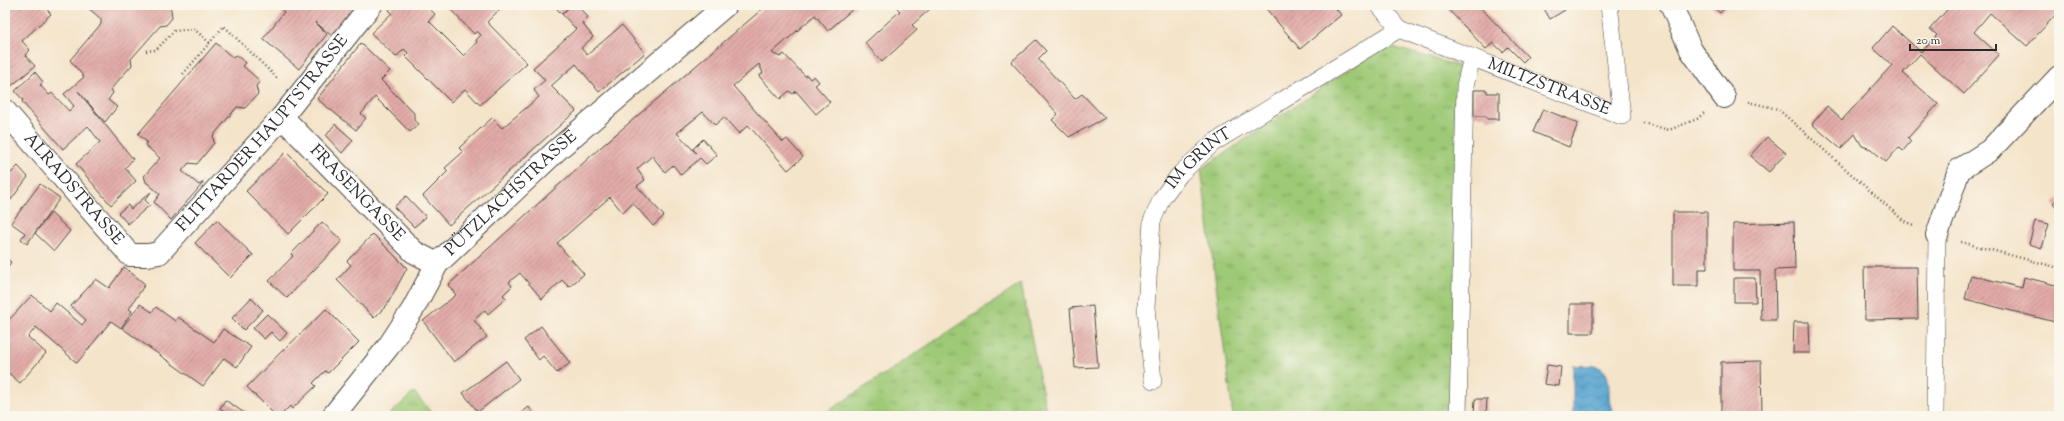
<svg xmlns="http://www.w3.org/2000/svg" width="2064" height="421" viewBox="0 0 2064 421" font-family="'Sorts Mill Goudy',serif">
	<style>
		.grass { fill: url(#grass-tufts); stroke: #647a50 }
		.water { fill: url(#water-waves); stroke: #42687e }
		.building { fill: url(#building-hatch) }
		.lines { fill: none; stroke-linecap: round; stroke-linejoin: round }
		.service-casing { stroke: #494743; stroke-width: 18 }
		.minor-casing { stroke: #494743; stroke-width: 24 }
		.path { stroke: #494743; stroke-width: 2.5; stroke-dasharray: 1 3; stroke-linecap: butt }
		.service { stroke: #fff; stroke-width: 17 }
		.minor { stroke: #fff; stroke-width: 22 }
		.labels { text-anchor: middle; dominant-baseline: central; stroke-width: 4; stroke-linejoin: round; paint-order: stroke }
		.street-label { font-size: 17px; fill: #2b2b2b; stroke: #fbf7ec }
	</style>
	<defs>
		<pattern id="grass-tufts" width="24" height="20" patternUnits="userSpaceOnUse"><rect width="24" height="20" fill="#9ec976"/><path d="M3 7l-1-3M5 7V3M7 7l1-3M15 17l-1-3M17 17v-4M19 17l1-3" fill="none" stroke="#81a361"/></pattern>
		<pattern id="water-waves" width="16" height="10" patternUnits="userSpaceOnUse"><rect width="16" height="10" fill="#58a4d0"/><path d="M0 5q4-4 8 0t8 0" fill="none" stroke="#4986a9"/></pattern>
		<pattern id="building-hatch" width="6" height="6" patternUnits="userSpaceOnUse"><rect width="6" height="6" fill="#e2aba8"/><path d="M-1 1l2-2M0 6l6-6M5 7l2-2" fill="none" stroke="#b78b89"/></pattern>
	</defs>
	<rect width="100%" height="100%" fill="#fbf7ec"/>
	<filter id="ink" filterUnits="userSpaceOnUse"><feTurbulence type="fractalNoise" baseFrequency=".025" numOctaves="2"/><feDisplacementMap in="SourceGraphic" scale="8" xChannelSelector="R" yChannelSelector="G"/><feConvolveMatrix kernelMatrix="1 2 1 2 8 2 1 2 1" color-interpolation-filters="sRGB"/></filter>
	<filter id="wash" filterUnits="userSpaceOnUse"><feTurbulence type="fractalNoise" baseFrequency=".012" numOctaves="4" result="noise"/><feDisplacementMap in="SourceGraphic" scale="16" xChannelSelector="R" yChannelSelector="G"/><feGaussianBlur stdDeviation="0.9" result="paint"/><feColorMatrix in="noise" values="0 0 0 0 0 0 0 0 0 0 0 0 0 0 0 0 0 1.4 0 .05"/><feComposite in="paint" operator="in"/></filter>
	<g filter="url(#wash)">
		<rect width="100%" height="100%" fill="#f4e4ca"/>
		<path class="grass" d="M1386,45l82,24 -8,347h-227l-32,-247z
			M1021,284l26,132h-226z
			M414,392l20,24h-46z"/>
		<path class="water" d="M1573,365c7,1 15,0 22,1 19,4 12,25 15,38 1,4 3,8 4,12h-41z"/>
		<g id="blocks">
			<path class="building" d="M5,5h38l8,9 -29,27 8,9 -5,5 10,11 -26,22 -4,-5z
				M85,5h82l4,4 1,9 -6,7 -6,1 -29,33 1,6 -21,24 2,4 -5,7 9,7 -12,15 -27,-31 55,68 -8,9 11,13 -25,24 -35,-41 24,-22 -12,-16 -25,23 -41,-47 1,-2 -8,-9 20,-19 8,10 -3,3 9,10 3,-2 17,18 5,-5 -10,-12 20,-17 -14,-17 31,-36v-5z
				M276,5h77l3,3 -24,28 -17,-14 12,12 -28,35 -36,-30 21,-27z
				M393,5h32l10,9 -6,7 35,35 13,-14 -1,-2 5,-5 -4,-4 -3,3 -28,-29h54l2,2 -15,15 40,41 -47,42 -15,-16 -14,13 -46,-46 3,-3 -4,-4 -8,8 -25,-24 21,-20 -3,-3z
				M553,5h17l-8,9z
				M572,5h4l12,12 -6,6 11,14 -12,11 6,7 35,-30 23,28 -46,39 -23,-28 -25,22 25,25 -127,114 -26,-29 25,-25 -3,-3 18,-16 -4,-4 33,-30 10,10 37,-31 -5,-7 11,-10 -12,-12 43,-39 -14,-15z
				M767,5h55l2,3 -1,-3h34l-29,26 -13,-16 -43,38 8,4 4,-3 21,22 2,-1 3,4 4,-3 5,6 -4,3 15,17 -14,12 -20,-23 -3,3 -4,-3 -9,8 -21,-23 4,-3 -4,-9 -26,22 50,56 4,-3 16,18 -15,13 -40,-45 -9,9 -15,-17 -9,8 -12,-13 -26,21 19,20 -3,-4 10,-10 14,16 -11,9 -6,-6 -19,17 -8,-10 -8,7 -13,-16 -15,13 8,11 -8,6 27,30 -11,10 -20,-23 -10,10 -13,-16 -53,46 27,31 -15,13 -7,-7 -20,19 -22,-26 -11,9 3,4 -9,9 3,3 -18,16 -3,-4 -11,10 13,17 -33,25 -31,-41 33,-26 -8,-10 153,-138z
				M894,5h35l2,3 -19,17 5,5 -35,32 -17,-19 35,-32z
				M1263,5h70l8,10 -41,34z
				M1444,5h34l50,52 -5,5 -15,-15 -5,5 -10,-9 -7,6z
				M1542,5h20l3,5 -15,9z
				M1711,5h16l-7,8z
				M1943,5h114l2,6 -32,35 -37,-33 -16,19 25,23 -35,39 -44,-40 -17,19 35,31 -30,34 3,3 -8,10 -4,-4 -13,15 -15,-13 -9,-3 -7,-12 -14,15 -29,-25 15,-18 15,14 50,-55 -19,-17 19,-22 29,26 16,-17 -7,-6 17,-19z
				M1036,40l10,11 -8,8 37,40 7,-5 23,24 -36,19 -17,-17 6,-6 -47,-52z
				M216,43l17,15 3,-3 10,8 -3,3 17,15 -4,5 2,8 -13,14 -8,-1 -24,29 1,7 -17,21 -8,-1 -7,8 17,14 5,-3 -33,38 -17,-18 6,-8 -14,-12 -2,-6 16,-18 -15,-13 2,-3 -9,-8z
				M361,43l29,28 -9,9 33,33v7l5,4 -9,8 -35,-35 -14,17 5,4 -10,12 -39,-31z
				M1474,90h13v3h12v26h-12l-1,-3h-12z
				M1543,109l35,14 -9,24 -36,-15z
				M335,124l18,16 -11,13 -16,-17z
				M1767,137l19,16 -17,19 -19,-16z
				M286,152l42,42 -40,40 -42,-43z
				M18,166l10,11 -18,24 -5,-5v-17z
				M40,184l20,14 -33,46 -6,-5 4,-6 -14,-10z
				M151,192l-6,8 5,5 -22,19 -10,-11 10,-8 3,4z
				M406,196l20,21 -12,10 -20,-20z
				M2059,198v12l-6,-7z
				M1673,212h34v57h-8v17h-26z
				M51,213l19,18 -16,20 -19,-18z
				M217,220l36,35 -23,23 -35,-35z
				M2035,221l14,3 -7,24 -13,-4z
				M322,222l20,19 -55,57 -18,-17 24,-25 -2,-2z
				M1794,222l1,47 -20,1 1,50h-15l-1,-49h-27v-47z
				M373,234l34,34 -20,37 -13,13 -37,-38 14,-15 -4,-4z
				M5,257l6,5 -6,9z
				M124,267l21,17 -16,25 3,2 -11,17 -10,-7 -34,42 -41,-36 -8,10 18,16 -26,30 -15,-13v-53l4,3 23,-25 18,16 6,-8 26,22 4,-5 -15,-14 25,-27 13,9z
				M1864,267h53l1,52 -53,1z
				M1971,275l51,13 2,-11 35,9v37l-94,-24z
				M1734,278h21l1,24h-22z
				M251,298l12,12 -19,20 -12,-12z
				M140,304l12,8 4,-5 19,14 3,-4 36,25 9,-13 28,18 -14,20 -13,-9 -21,28 -81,-58z
				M1570,304h23v29h-23z
				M1093,306l5,61 -23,1 -5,-60z
				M326,309l33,33 -31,31 -3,-2 -12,12 3,3 -24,23 -2,-3 -10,10h-4l-29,-29 36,-37h1z
				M267,314l20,19 -7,8 -9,-9 -7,7 -11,-11z
				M1794,322h15l1,31h-17z
				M541,326l29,37 -13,10 -14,-17 -4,4 -15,-20z
				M506,361l13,18 -41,33 -15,-19z
				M1761,361l1,55h-41v-54z
				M1547,365l14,2 -2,19 -15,-2z
				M1475,399h12l-1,17h-12z
				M225,400l24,16h-20l-9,-8z
				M529,407l6,9h-18z"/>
		</g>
	</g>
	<g filter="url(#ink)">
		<use href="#blocks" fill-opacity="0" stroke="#494743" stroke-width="1"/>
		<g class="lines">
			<g class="service-casing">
				<g id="service">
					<path id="s1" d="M1379,5l20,24 223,87 -13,-111"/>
					<path id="s2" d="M1153,381l-7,-74 6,-86 10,-23 18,-24 33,-31 186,-114"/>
					<path d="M1935,412l2,-177"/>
					<path d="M1458,416l7,-330 7,-29"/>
				</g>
			</g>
			<g class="minor-casing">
				<g id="minor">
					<path d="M1671,5l20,45 33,47"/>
					<path id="s3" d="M5,111l125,144h18l11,-2 123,-136 89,-112"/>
					<path id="s4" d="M282,117l132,135 23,12"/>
					<path d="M1937,235l22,-65 31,-20 69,-73"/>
					<path id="s5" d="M333,416l55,-69 25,-38 24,-45 120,-114 169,-145"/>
				</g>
			</g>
			<path class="path" d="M146,51l10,-1 18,-19 20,-2 16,14
				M183,74l41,-48 54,53
				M1748,102l30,7 126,112 9,4
				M1644,123l25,7 28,-11 7,-6
				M1961,242l98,26"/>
			<use href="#service" class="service"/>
			<use href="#minor" class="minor"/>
		</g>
	</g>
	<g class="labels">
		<g class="street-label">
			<text stroke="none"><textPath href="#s1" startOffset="192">MILTZSTRASSE</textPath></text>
			<text stroke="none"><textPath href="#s3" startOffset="378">FLITTARDER HAUPTSTRASSE</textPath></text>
			<text stroke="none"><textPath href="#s2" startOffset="240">IM GRINT</textPath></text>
			<text stroke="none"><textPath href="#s3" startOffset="104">ALRADSTRASSE</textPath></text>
			<text stroke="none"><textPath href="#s4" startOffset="107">FRASENGASSE</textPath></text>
			<text stroke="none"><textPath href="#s5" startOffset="287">PÜTZLACHSTRASSE</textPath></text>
		</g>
	</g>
	<rect width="2064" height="421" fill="none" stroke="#fbf7ec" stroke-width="20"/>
	<path d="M1910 44v6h86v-6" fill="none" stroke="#2b2b2b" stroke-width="2"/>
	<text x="1916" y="44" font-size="12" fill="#2b2b2b" stroke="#fbf7ec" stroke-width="3" paint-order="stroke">20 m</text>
</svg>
